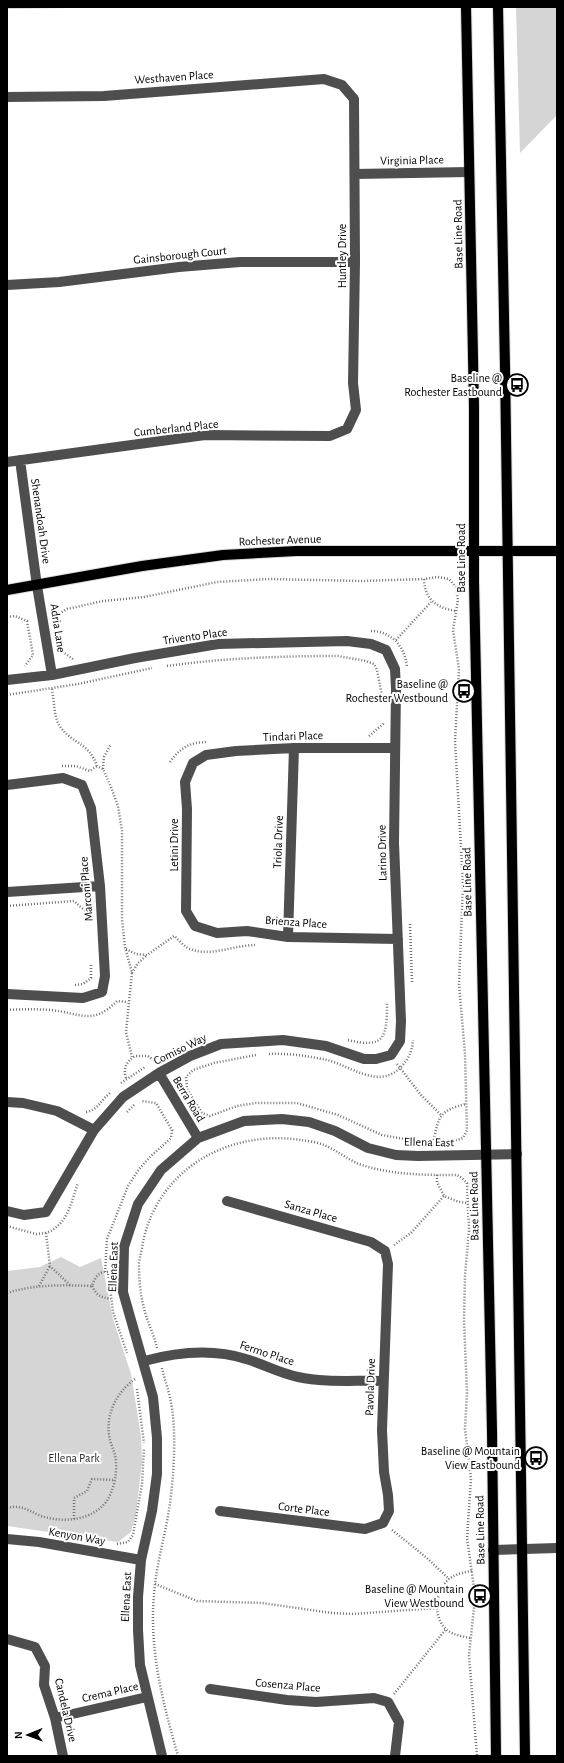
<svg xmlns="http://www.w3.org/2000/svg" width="564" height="1763" viewBox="0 0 564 1763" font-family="'Alegreya Sans',sans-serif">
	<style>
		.green { fill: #d5d5d5 }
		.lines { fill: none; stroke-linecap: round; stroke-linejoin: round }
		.major-casing { stroke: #dbdbdb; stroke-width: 12 }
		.path { stroke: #707070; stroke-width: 2.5; stroke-dasharray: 1 2; stroke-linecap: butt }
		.minor { stroke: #4e4e4e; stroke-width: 10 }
		.major { stroke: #000; stroke-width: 10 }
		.labels { text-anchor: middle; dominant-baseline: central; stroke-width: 4; stroke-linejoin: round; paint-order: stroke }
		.street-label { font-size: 12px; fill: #000; stroke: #fff }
		.poi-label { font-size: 12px; fill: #000; stroke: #fff; text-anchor: end }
		.park-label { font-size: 12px; fill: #2c2c2c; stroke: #fff }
	</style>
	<rect width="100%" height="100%" fill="#fff"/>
	<path class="green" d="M7,7h129l-129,2z
		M516,7h41v108l-37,38z
		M61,1257l19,10 21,-9 12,61 18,55 10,62 1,26 -6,52 -5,18 -13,10 -111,-16v-255l33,-4z"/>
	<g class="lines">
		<g class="major-casing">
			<path id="major" d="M466,7l8,400v175l18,849 4,325
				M498,7l7,360 20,1389
				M7,590l135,-24 81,-11 73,-4h261"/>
		</g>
		<path class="path" d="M7,617l8,-1 12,5 6,34 -8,11
			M371,631c21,0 34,16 36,36
			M396,640l35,-38
			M73,659l-10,-7 -5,-32 1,-6 8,-5 36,-8 41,-4 73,-15 52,-3 93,2 62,-2c1,21 12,28 31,32
			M167,666c57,-8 114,-10 171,-10l28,5 8,3 3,6 6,31
			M52,689c2,11 2,27 7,36 11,18 30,17 38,41l6,3 8,18 7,19 4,25v89l3,27 7,26 -6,59 6,25
			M7,695l71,-11 74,-16
			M369,736l14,-12v-2
			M170,762c11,-15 20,-20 38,-20
			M62,766h14l14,5 7,-5
			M103,769l1,-12 7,-13
			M7,906l67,-5 16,14
			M410,924l2,59
			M126,949l10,5 11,1 27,-19c4,3 8,8 12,11 21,12 47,-2 69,-2
			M132,973l6,-10 9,-8
			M75,985l8,-1 8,-6v-14
			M7,1010c15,-1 29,-1 44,0 29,3 42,16 66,-9l11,1
			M348,1040c37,9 39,-3 39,-37
			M269,1054c18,-1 40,2 58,6 24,6 52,30 74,7 8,-9 11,-15 12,-27
			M256,1055l-42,8 -21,7 -7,7 1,12 15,24 8,3 27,-10 19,-3h41l41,12 44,20 34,6 41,-1 6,-2 4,-8 -2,-76 -6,-70 4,-100 -8,-143 4,-72 -6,-39 5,-30 -2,-13 -7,-8 -11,-2 -14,2
			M397,1064l24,31 20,20
			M126,1078c-3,-10 0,-16 9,-22h13l7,5
			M121,1083l24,-16
			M86,1112c12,-2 15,-12 24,-19
			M127,1112l8,-8
			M434,1140c4,-24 7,-30 32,-36
			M437,1175v7l7,14 15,6 9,1
			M7,1226l29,8 10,-1
			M394,1245l17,-12 33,-37
			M105,1272l2,-33 21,-53 11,-17 13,-14 19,-17 1,-8 -16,-27 -15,-2
			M70,1285l-20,-19 -4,-33c22,-8 25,-31 32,-50
			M39,1286l11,-20
			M92,1286c5,10 8,11 19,13
			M7,1293c29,-9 56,-8 85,-7 3,-9 7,-15 16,-14l5,40 14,41
			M157,1348c-3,-14 -10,-26 -13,-40 -4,-14 -5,-30 -5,-45 1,-7 3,-14 4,-21 15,-73 86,-113 158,-102 7,1 16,2 23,5 12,5 23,14 35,19 32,11 64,11 98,11l5,3 5,5 2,48 -4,44 -1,45 3,73 -2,36 6,50 -4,59 7,50v20l-5,47 8,101
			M162,1368c2,10 6,20 8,30 7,29 4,75 0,105 -4,31 -14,61 -16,92 -5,56 9,108 24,161
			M137,1389l7,54
			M7,1508c14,-4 22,3 34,8 22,7 50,5 65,-14 9,-13 12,-32 9,-47 -2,-7 -5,-13 -6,-20 -3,-22 8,-43 26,-56
			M74,1519v-21l13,-7 5,-12 23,1
			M392,1530l35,28 22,21
			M117,1544l11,-2 5,-7 9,-51 2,-36
			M155,1584l42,17 65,2 70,10 21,1 83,-6
			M470,1638c-8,-2 -17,-3 -23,-8 -15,-13 -12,-39 2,-51 7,-5 15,-7 23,-8
			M394,1694l52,-65"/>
		<path class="minor" d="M7,97l97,-1 220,-17 18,6 12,14 1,163 -2,121 3,27 -9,19 -17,7 -125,-1 -198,27
			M355,174l114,-2
			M7,285l52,-3 120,-15 61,-5h115
			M20,460l17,126 15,89
			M7,680l45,-5 83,-17 83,-14 129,-3 24,3 15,6 9,19 1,20 -2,154 7,178 -1,20 -9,14 -15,4h-12l-38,-13 -43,-6 -62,4 -31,12 -31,17 -36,24 -29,33 -48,82 -22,3 -17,-4
			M395,748h-101l-58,3 -30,4 -13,8 -8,19 2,27 -1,102 9,15 22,7 30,-2 41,6 110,2
			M7,785l56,-7 19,7 9,23 9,78 5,90 -3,16 -19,6 -76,-4
			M7,892l93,-6
			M288,937l6,-189
			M159,1073l39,65
			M7,1102l16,1 34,8 37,19
			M144,1361c33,-9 68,-13 102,-2 17,5 33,14 52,18 27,6 57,3 85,4
			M220,1511l145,18 18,-6 6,-12 -1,-16 -4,-23 -2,-42 6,-166 -3,-13 -14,-9 -144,-41
			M7,1539l32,3 102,18
			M493,1550l64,-2
			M7,1639l28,8 10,19 -1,19 11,33 8,38
			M210,1689l77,11 29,2 58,-4 14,4 11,20 -4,34
			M55,1718l92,-21
			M162,1756l-22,-91 -2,-35v-33l3,-37 11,-49 5,-37v-36l-4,-41 -30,-105 1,-45 14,-43 23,-34 37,-32 46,-17 38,-2 27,3 26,9 33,17 28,7 22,1 99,-2"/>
		<use href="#major" class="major"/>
	</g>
	<defs>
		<g id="bus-ring" transform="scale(1.15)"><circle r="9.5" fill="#fff" stroke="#000" stroke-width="1.5"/><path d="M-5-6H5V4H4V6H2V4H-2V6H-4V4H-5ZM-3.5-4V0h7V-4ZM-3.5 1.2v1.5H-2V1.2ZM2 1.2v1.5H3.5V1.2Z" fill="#000"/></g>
	</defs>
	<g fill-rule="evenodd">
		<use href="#bus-ring" x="517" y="385"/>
		<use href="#bus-ring" x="464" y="691"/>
		<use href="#bus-ring" x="536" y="1458"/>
		<use href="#bus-ring" x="480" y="1596"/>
	</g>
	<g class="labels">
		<g class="street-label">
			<text transform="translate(174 77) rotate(-4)">Westhaven Place</text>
			<text transform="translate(412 160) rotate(-1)">Virginia Place</text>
			<text transform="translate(458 234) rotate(-91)">Base Line Road</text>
			<text transform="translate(180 255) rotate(-6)">Gainsborough Court</text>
			<text transform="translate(342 256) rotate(-90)">Huntley Drive</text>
			<text transform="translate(176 428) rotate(-6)">Cumberland Place</text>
			<text transform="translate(41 521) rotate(82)">Shenandoah Drive</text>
			<text transform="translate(280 540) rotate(-2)">Rochester Avenue</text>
			<text transform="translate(461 558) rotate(-90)">Base Line Road</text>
			<text transform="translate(58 628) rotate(81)">Adria Lane</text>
			<text transform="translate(195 636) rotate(-8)">Trivento Place</text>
			<text transform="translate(293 736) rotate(-2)">Tindari Place</text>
			<text transform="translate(278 842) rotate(-88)">Triola Drive</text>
			<text transform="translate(174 845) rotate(-90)">Letini Drive</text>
			<text transform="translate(382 853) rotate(-91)">Larino Drive</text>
			<text transform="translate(467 882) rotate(-91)">Base Line Road</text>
			<text transform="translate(86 889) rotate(-95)">Marconi Place</text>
			<text transform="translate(296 922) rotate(4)">Brienza Place</text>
			<text transform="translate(180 1049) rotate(-26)">Comiso Way</text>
			<text transform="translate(189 1099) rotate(59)">Berra Road</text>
			<text transform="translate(429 1142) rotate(1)">Ellena East</text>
			<text transform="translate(474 1206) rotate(-91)">Base Line Road</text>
			<text transform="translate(311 1211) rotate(16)">Sanza Place</text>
			<text transform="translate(113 1267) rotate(-88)">Ellena East</text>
			<text transform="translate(267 1353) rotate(18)">Fermo Place</text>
			<text transform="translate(370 1387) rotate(-88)">Pavola Drive</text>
			<text transform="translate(304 1509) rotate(7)">Corte Place</text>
			<text transform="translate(480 1530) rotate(-91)">Base Line Road</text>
			<text transform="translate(77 1536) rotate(10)">Kenyon Way</text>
			<text transform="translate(126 1597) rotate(-87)">Ellena East</text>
			<text transform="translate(288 1685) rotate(5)">Cosenza Place</text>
			<text transform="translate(110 1692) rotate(-13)">Crema Place</text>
			<text transform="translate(66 1710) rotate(77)">Candela Drive</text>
		</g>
		<g class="poi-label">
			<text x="502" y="378">Baseline @<tspan x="502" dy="14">Rochester Eastbound</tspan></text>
			<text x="448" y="684">Baseline @<tspan x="448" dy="14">Rochester Westbound</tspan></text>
			<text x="520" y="1451">Baseline @ Mountain<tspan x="520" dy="14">View Eastbound</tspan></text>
			<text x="464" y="1589">Baseline @ Mountain<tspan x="464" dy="14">View Westbound</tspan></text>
		</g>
		<g class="park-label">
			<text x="74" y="1458">Ellena Park</text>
		</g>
	</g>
	<rect width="564" height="1763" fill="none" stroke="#000000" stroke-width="16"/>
	<g transform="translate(28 1735) rotate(269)" stroke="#ffffff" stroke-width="3" paint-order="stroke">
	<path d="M0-3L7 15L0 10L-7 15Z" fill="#000000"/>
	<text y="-6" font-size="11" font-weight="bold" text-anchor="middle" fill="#000000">N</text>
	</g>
</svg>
